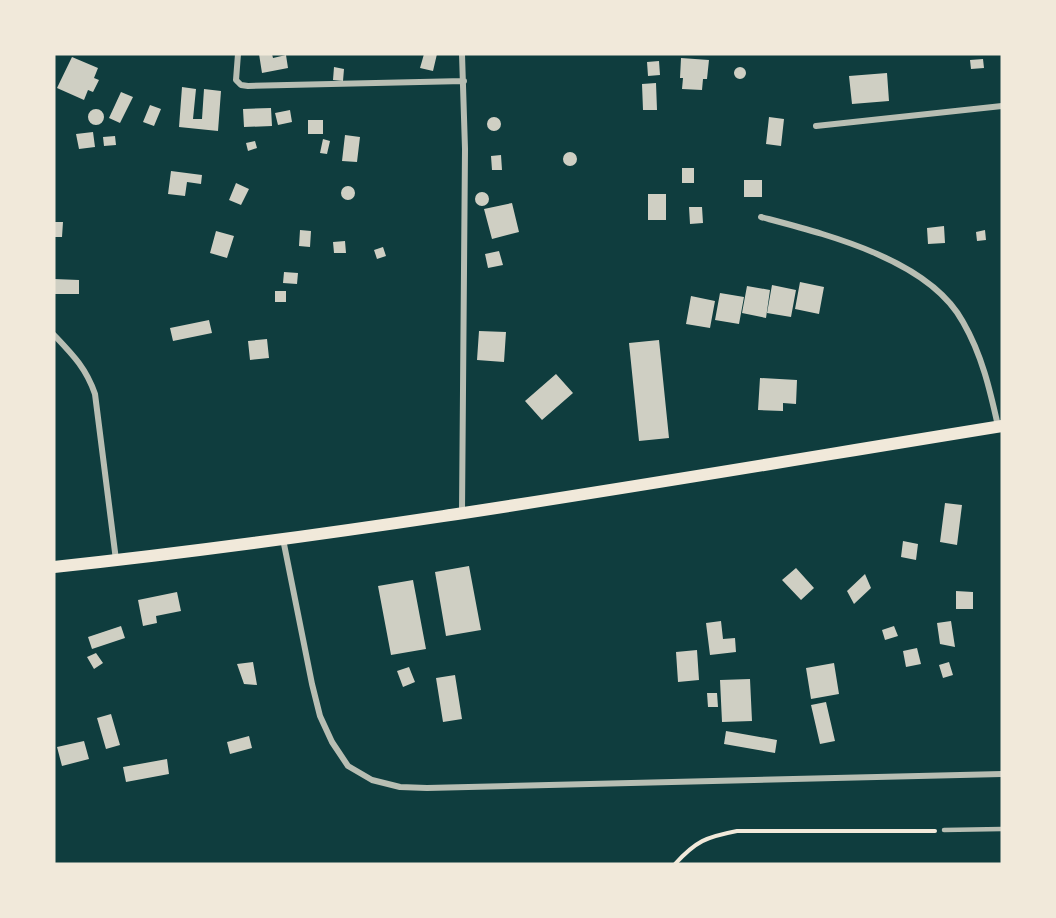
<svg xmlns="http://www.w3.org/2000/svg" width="1056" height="918" viewBox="0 0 1056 918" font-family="Helvetica,sans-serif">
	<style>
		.building { fill: #cfcfc3 }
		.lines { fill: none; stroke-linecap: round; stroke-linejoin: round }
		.path { stroke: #f1e9da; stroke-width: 4 }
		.service { stroke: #b8beb3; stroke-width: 4.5 }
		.minor { stroke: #b8beb3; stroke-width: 6 }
		.secondary { stroke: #f1e9da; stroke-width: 12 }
	</style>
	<rect width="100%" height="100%" fill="#0f3d3e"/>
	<path class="building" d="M259,54h13l1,4 13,-3 2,13 -26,5z
		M424,54h13l-4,17 -13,-3z
		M72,57l26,11 -4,10 5,2 -6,12 -5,-2 -4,10 -27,-12z
		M681,58l28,2 -2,19h-4l-1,11 -20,-1 1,-11h-3z
		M983,59l1,9 -13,1 -1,-9z
		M659,61l1,14 -12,1 -1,-14z
		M734 73a6 6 0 1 1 12 0a6 6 0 1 1-12 0Z
		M334,67l10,2 -1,12 -10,-1z
		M887,73l2,28 -37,3 -3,-28z
		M656,83l1,27h-14l-1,-26z
		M182,87l14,2 -3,30h9l2,-30 17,2 -3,40 -39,-4z
		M121,92l12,5 -13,26 -11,-5z
		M150,105l11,4 -7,17 -11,-4z
		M271,108l1,18 -28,1 -1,-18z
		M88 117a8 8 0 1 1 16 0a8 8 0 1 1-16 0Z
		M290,110l2,12 -14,3 -3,-12z
		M769,117l15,2 -3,27 -15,-2z
		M487 124a7 7 0 1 1 14 0a7 7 0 1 1-14 0Z
		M308,120h15v14h-15z
		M93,132l2,15 -16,2 -3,-15z
		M345,135l15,2 -3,25 -15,-1z
		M115,136l1,9 -12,1 -1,-9z
		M323,139l7,2 -3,13 -7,-1z
		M255,141l2,7 -9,3 -2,-8z
		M563 159a7 7 0 1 1 14 0a7 7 0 1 1-14 0Z
		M501,155l1,15h-10l-1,-14z
		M682,168h12v15h-12z
		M171,171l31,4 -1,9 -14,-2 -2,14 -17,-2z
		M744,180h18v17h-18z
		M236,183l13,6 -8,16 -12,-5z
		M341 193a7 7 0 1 1 14 0a7 7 0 1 1-14 0Z
		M475 199a7 7 0 1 1 14 0a7 7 0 1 1-14 0Z
		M648,194h18v26h-18z
		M512,203l7,29 -27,7 -8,-30z
		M689,207h13l1,16 -13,1z
		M54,222h9l-1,15h-8z
		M944,226l1,17 -17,1 -1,-16z
		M300,230l11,1 -1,16 -11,-1z
		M985,230l1,10 -9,1 -1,-9z
		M216,231l18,5 -7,22 -17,-5z
		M345,241l1,12h-12l-1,-11z
		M383,247l3,9 -9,3 -3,-9z
		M499,251l4,14 -15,3 -3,-14z
		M284,272l14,1 -1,11 -14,-1z
		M54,279l25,1v14h-25z
		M800,282l24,5 -5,27 -24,-5z
		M772,285l24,5 -5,27 -24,-4z
		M747,286l23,4 -4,28 -24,-5z
		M275,291h11v11h-11z
		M720,293l24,4 -5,27 -24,-4z
		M691,296l24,5 -5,27 -24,-4z
		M209,320l3,13 -39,8 -3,-13z
		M479,331l27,1 -2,30 -27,-2z
		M267,339l2,19 -19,2 -2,-19z
		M659,340l10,98 -30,3 -10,-98z
		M556,374l17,19 -31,27 -17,-19z
		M760,378l37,2 -1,24 -13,-1v8l-25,-1z
		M945,503l17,2 -5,40 -17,-3z
		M903,541l15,3 -2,16 -15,-3z
		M469,566l12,64 -35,6 -11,-64z
		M796,568l18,20 -13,12 -19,-20z
		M865,574l6,14 -17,16 -7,-13z
		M413,580l13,69 -35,6 -13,-69z
		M956,591l17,1v17h-17z
		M177,592l4,19 -25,5 1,7 -14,3 -5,-26z
		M721,621l2,18 12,-1 1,14 -26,3 -4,-32z
		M951,621l4,26 -15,-3 -3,-21z
		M121,626l4,12 -33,11 -4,-12z
		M894,626l4,10 -13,4 -3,-10z
		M917,648l4,16 -15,3 -3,-16z
		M697,650l2,30 -21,2 -2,-30z
		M96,653l7,10 -9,6 -7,-12z
		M253,662l4,23 -13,-1 -7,-20z
		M949,662l4,13 -10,3 -4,-13z
		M834,663l5,31 -28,5 -5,-31z
		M409,667l6,15 -12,5 -6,-16z
		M455,675l7,44 -19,3 -7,-44z
		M750,679l2,42 -30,1 -2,-42z
		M707,693h10l1,14h-10z
		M826,702l9,39 -15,3 -9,-39z
		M111,714l9,31 -14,4 -9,-31z
		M726,731l51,9 -2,13 -51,-9z
		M249,736l3,12 -22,6 -3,-12z
		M84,741l5,18 -27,7 -5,-19z
		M167,759l2,15 -43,8 -3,-15z"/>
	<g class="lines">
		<path class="path" d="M675,864c21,-23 31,-27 62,-33h198"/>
		<path class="service" d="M944,830l58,-1"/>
		<path class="minor" d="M238,54l-2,26 5,5 7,1 216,-5
			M462,54l3,95 -3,363
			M816,126l186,-20
			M761,217c64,17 168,42 202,105 19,33 27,68 35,104
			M54,335c19,20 32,33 41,59l21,166
			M283,539l29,145 8,32 12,26 16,24 24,14 28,7 27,1 575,-14"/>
		<path class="secondary" d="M54,567c318,-34 633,-90 948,-141"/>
	</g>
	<rect width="1056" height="918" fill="none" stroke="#f1e9da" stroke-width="111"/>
</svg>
